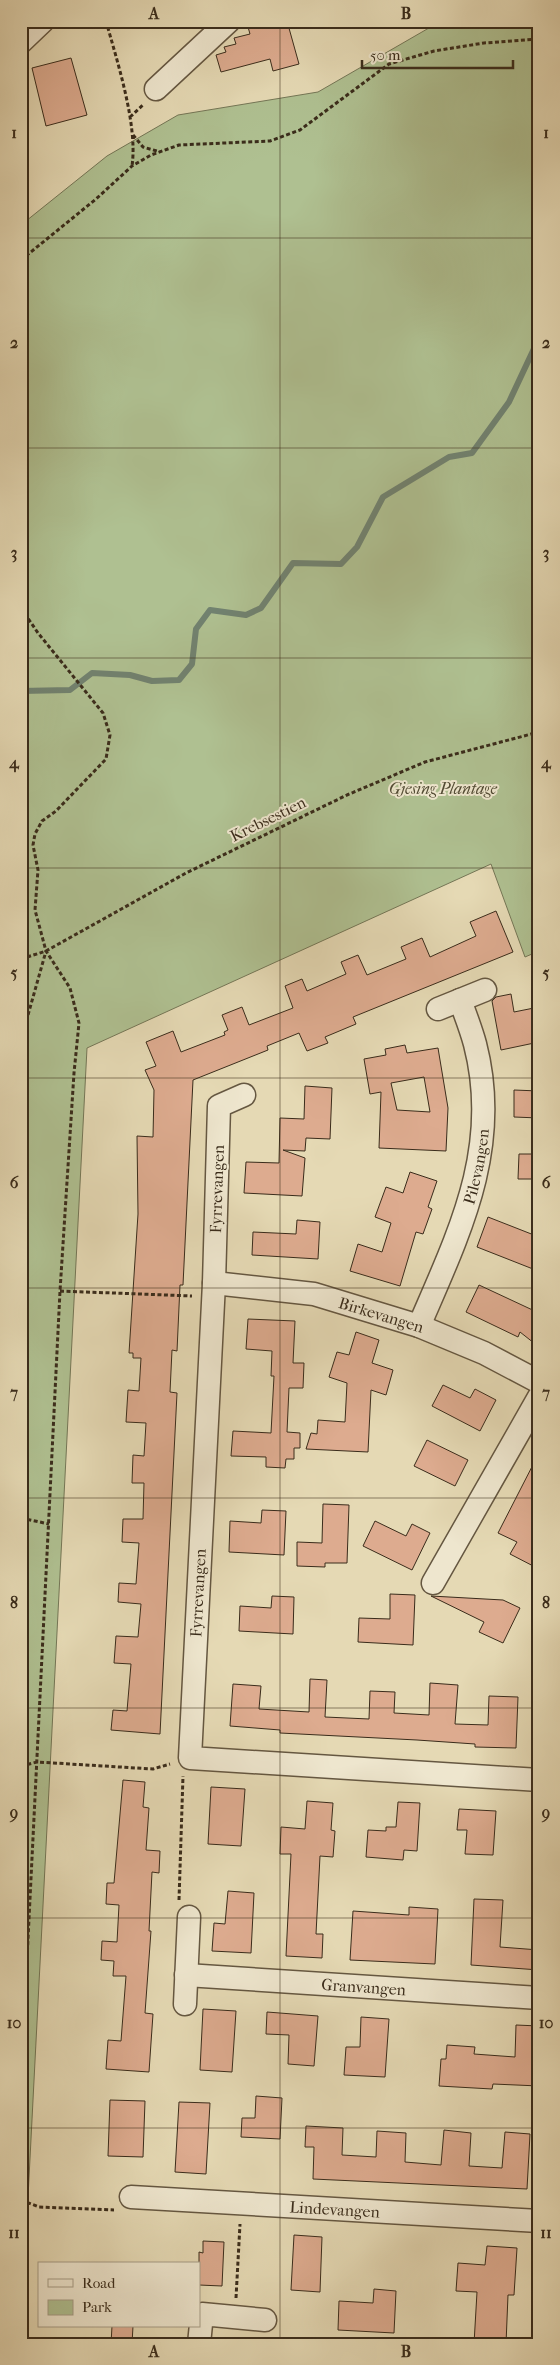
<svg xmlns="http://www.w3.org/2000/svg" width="560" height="2365" viewBox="0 0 560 2365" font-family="'IM FELL French Canon',serif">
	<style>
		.green { fill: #afc091; stroke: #747656 }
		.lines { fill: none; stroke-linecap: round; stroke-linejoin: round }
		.stream { stroke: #718270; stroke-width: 6 }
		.building { fill: #ddab8f; stroke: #3a2c1b; fill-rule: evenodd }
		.minor-casing { stroke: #655741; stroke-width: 25 }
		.path { stroke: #3a2c1b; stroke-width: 3; stroke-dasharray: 4 2.5; stroke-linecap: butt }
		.minor { stroke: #eee6ce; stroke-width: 22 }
		.grid { fill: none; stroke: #3a2c1b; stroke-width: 1; stroke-opacity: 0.55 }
		.labels { text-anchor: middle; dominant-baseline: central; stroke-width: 4; stroke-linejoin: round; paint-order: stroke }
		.park-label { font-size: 16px; font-style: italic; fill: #514a33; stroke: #eee6ce }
		.street-label { font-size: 16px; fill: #3a2c1b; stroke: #eee6ce }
		.neatline { fill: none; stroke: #3a2c1b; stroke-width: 2 }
		.grid-label { font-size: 16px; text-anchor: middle; font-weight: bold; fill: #3a2c1b }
	</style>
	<rect width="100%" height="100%" fill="#e5d9b4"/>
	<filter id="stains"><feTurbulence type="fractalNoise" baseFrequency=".004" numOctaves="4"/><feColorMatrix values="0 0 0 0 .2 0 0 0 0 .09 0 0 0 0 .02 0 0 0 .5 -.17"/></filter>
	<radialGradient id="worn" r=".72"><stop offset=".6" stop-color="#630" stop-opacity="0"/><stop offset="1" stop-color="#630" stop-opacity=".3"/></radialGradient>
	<path class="green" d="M441,21h98v930l-14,6 -34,-93 -404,184 -66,1286v-2109l86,-69 71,-41 140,-23z"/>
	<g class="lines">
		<path class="stream" d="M21,691l49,-1 22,-17 38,2 22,6 27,-1 13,-16 4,-35 14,-19 36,5 15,-7 32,-45 48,1 16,-17 26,-50 66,-40 23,-4 37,-51 30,-64"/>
	</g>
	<path class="building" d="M271,21h16l12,43 -26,7 -3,-12 -49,13 -5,-17 10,-3 -2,-5 12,-3 -2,-6 16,-4 -2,-7z
		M71,58l16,57 -41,11 -14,-58z
		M496,911l17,41 -160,65 3,7 -31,13 3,6 -21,8 -8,-18 -32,13 1,4 -75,30 -10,205h-3l-3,66 -5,-1 -2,42 7,1 -17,341 -49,-4 2,-20 14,1 4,-47 -17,-1 2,-27 22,1 3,-33 -23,-2 1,-19 17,1 3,-41 -17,-1 1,-23h20l1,-36h-12l1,-28 11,1 2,-33 -20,-1 2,-32 11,1 2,-33h-8v-5h-4l9,-139 -1,-78 16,1 1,-47 -9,-20 11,-4 -10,-24 27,-11 8,21 44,-17 -1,-3 4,-2 -6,-15 20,-8 7,18 44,-17 -8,-22 17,-7 5,12 39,-17 -5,-12 17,-7 9,20 39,-16 -5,-12 21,-9 8,19 46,-21 -6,-14z
		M511,994l3,18 25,-5v35l-38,8 -9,-49 4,-4z
		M405,1045l2,8 31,-5 10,60 -2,43 -67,-3 2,-56 -11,2 -6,-35 22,-4 -1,-6zM424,1077l6,35 -33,-2 -6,-27z
		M305,1086l27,2 -2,51 -24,-1 -1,13 -22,-1 22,8 -3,38 -58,-3 2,-31 33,1 1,-45 24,1z
		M514,1090l25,1v27l-25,-1z
		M519,1154h20v25h-21z
		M410,1172l27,9 -9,26 4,2 -9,25 -7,-2 -16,54 -50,-15 8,-27 24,8 9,-29 -16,-6 11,-30 17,6z
		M488,1217l51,20v16l-6,16 -56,-22z
		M297,1220l23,2 -2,37 -66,-4 1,-23 43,2z
		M479,1285l60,28v34l-19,-15 -2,5 -52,-25z
		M248,1319l47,2 -2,42h11l-1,25h-14l-2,44 13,1v15h-6v11h-8l-1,9 -19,-1v-10l-35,-1 2,-25 38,2 3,-57h-3l1,-25 -26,-2z
		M356,1332l23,8 -7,23 21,7 -7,25 -15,-5 -3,62 -62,-3 5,-16 6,1 1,-14 27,2 2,-39 -18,-6 8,-25 12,3z
		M443,1385l27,13 5,-9 21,11 -16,31 -48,-25z
		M427,1440l41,20 -13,26 -41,-20z
		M539,1453v116l-29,-15 7,-12 -19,-9z
		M323,1504l26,1 -2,58h-22v4l-28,-1v-24l25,1z
		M262,1510l24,1 -2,44 -55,-3 1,-31 31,2z
		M375,1521l31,15 6,-12 18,9 -18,37 -49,-24z
		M390,1594l25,1 -2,50 -55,-3 1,-24 31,1z
		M272,1596l22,1 -1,37 -54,-3 1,-25 31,2z
		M431,1596l72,4 17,8 -17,35 -24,-11 5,-10z
		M310,1679l17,1 -2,37 44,2 1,-28 25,1 -1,21 35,2 1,-32 28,2 -3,39 33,1 1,-29 29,1 -2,51 -41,-1v-3l-58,-4 -137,-7v-3l-50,-4 3,-42 28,2 -2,23 50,3z
		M123,1780l22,2 -2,25 6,1 -3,42 14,1 -1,22 -7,-1 -3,59h2l-6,82 8,1 -4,58 -43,-3 2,-29 13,1 5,-65h-13l1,-15 -13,-1 1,-19 15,1 2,-37 -13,-1 1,-21h7z
		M211,1787l34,2 -4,57 -33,-2z
		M307,1801l26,2 -2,27 4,1 -2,26 -13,-1 -4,78h7l-1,24 -36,-2 5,-102h-11l1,-27 24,2z
		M398,1802l22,1 -3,48 -13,-1 -1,10 -37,-3 2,-27 18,1v-4h10z
		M459,1809l37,2 -3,44 -28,-1 2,-24h-10z
		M228,1891l26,2 -3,60 -39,-2 2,-28 11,1z
		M474,1899l29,1 -3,47 39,3v20l-68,-5z
		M409,1907l29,2 -3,55 -85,-4 3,-49 56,4z
		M203,2009l33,2 -4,61 -32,-2z
		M267,2012l51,4 -4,50 -26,-2 1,-29 -23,-1z
		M361,2017l28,2 -4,58 -41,-2 2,-28h14z
		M516,2025l23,1v60l-46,-2 -1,5 -53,-3 2,-27h5l1,-14 28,2 -1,7 41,3z
		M256,2096l26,2 -2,41 -39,-2 1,-19h13z
		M110,2100l35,1 -2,56 -35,-1z
		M179,2102l31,1 -4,71 -31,-2z
		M306,2126l37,2 -1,27 34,2 1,-26 29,2 -1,29 36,3 3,-35 27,3 -2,33 33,2 3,-36 25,2 -3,55 -214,-10 1,-32h-9z
		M294,2235l28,2 -2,55 -29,-2z
		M203,2241l21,1 -2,44 -23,-1v-33l4,1z
		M487,2246l30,2 -3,47h-6l-2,49h-32l3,-52 -21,-1 2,-28 27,2z
		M374,2289l22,2 -2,42 -56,-3 1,-29 34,2z
		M112,2326h21l-1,18h-21z"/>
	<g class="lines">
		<g class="minor-casing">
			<g id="minor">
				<path d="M21,42l22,-21"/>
				<path d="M156,89l73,-68"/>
				<path d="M438,1009l47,-19"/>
				<path d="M244,1095l-25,11 -5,177 -24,475 349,22"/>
				<path id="s1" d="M214,1283l100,11 105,32 65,27 55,29"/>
				<path id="s2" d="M419,1326c40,-93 83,-178 56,-282 -4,-15 -10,-30 -15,-44"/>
				<path d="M433,1583l106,-186"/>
				<path id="s3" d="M186,1975l353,23"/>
				<path d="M185,2004l4,-87"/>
				<path id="s4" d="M131,2197l408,24"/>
				<path d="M199,2344l3,-30 63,6"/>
			</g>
		</g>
		<path class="path" d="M106,21c11,40 32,104 26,145
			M130,117l14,-13
			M133,135l10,12 17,5
			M21,260l75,-61 36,-33 19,-11 28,-10 91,-4 30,-11 89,-66 45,-13 50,-8 55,-4
			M21,608l17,25 65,80 7,22 -4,24 -50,52 -14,10 -7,13 -2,11 5,25 -3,40 11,41 24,37 9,35 -5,50 -14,218 -39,790
			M21,959l25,-8 140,-78 161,-78 78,-33 114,-30
			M21,1040l25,-89
			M60,1291l132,5
			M21,1518l28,6
			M21,1766l16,-4 116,7 17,-5
			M179,1900l4,-124
			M21,2200l18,7 75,3
			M236,2298l4,-74"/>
		<use href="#minor" class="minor"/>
	</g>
	<path class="grid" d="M280,21v2323M21,238h518M21,448h518M21,658h518M21,868h518M21,1078h518M21,1288h518M21,1498h518M21,1708h518M21,1918h518M21,2128h518"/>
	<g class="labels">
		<g class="park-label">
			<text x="443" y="788">Gjesing Plantage</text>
		</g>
		<g class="street-label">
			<text transform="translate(268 819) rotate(-26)">Krebsestien</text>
			<text stroke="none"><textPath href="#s2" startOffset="170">Pilevangen</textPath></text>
			<text transform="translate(217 1189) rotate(-88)">Fyrrevangen</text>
			<text stroke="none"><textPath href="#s1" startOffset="171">Birkevangen</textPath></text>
			<text transform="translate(198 1593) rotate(-87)">Fyrrevangen</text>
			<text stroke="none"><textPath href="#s3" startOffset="178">Granvangen</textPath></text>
			<text stroke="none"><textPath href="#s4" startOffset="204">Lindevangen</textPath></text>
		</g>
	</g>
	<rect width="560" height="2365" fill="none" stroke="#e5d9b4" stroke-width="55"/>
	<rect x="38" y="2262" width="162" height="65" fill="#eee6ce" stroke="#a69c86"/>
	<rect x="48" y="2279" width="25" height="8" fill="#eee6ce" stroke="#a69c86"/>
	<text x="82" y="2288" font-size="15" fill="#3a2c1b">Road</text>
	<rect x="48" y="2300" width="25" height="15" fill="#afc091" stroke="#a69c86"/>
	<text x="82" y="2312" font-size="15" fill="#3a2c1b">Park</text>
	<path d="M362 60v8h151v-8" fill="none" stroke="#3a2c1b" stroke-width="2.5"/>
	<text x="370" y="60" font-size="15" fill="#3a2c1b" stroke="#eee6ce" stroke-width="4" paint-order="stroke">50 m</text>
	<rect x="28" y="28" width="504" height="2310" class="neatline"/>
	<g class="grid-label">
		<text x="154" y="19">A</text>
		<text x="406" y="19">B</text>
		<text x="14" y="138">1</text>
		<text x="546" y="138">1</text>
		<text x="14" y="348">2</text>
		<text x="546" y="348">2</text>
		<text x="14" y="558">3</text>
		<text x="546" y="558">3</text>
		<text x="14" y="768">4</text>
		<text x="546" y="768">4</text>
		<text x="14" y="978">5</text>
		<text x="546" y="978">5</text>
		<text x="14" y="1188">6</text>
		<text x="546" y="1188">6</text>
		<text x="14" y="1398">7</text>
		<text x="546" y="1398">7</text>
		<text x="14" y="1608">8</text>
		<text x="546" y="1608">8</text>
		<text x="14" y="1818">9</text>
		<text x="546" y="1818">9</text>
		<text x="14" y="2028">10</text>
		<text x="546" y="2028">10</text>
		<text x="14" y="2238">11</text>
		<text x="546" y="2238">11</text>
		<text x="154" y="2357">A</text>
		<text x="406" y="2357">B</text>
	</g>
	<rect width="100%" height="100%" filter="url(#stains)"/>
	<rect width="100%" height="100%" fill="url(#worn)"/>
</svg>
